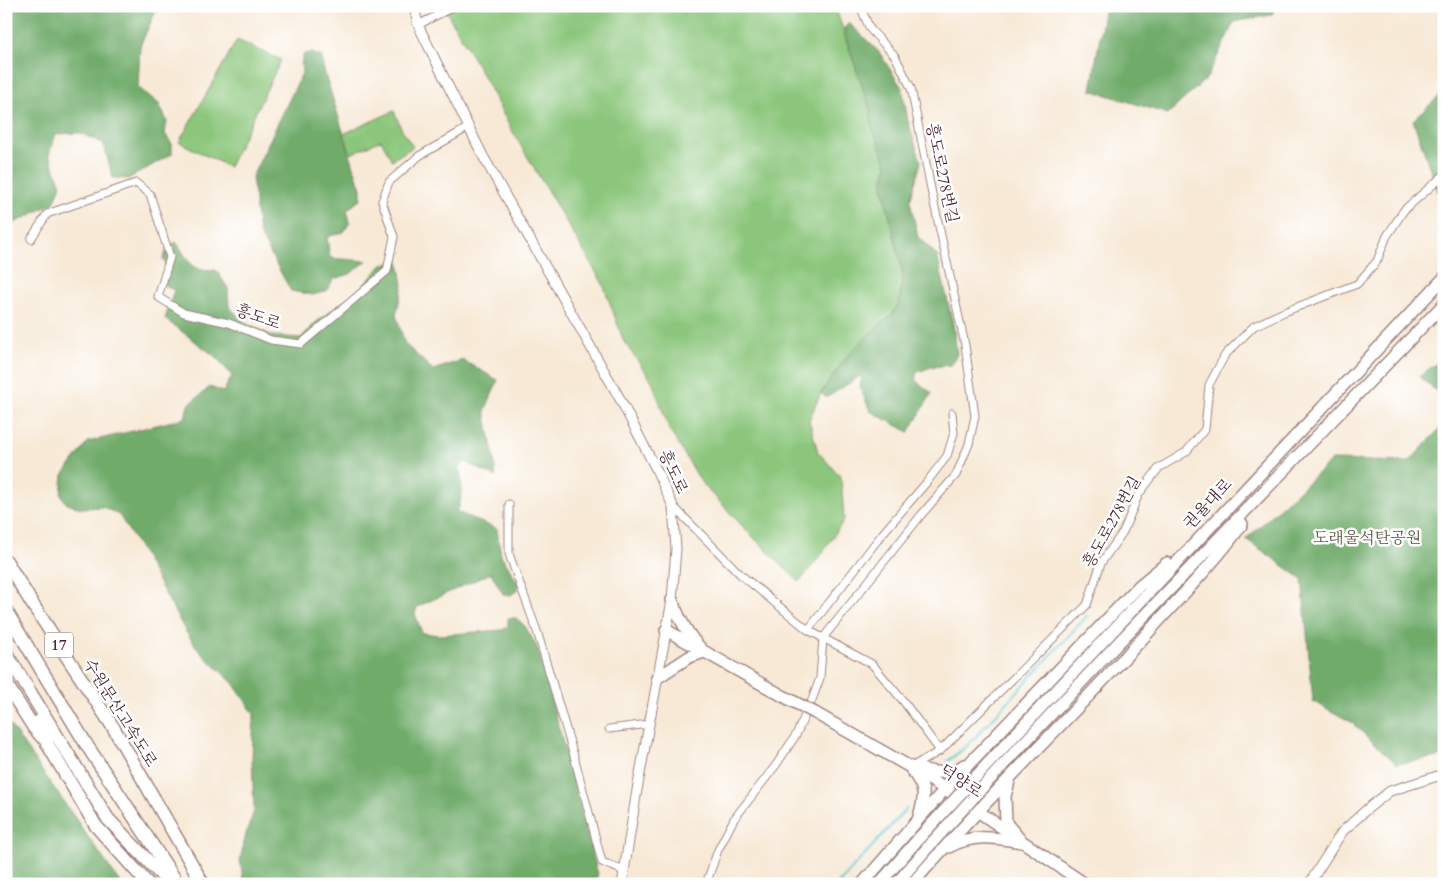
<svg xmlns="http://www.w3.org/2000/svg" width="1450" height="890" viewBox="0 0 1450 890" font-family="Cardo,'Noto Serif KR',serif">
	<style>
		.green { fill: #8bc67b; stroke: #6a7253 }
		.forest { fill: #70ab6b; stroke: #5d654b }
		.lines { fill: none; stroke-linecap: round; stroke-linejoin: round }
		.stream { stroke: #5ac7d0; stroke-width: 2.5 }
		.minor-casing { stroke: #a08480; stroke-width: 9 }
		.tertiary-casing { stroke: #a08480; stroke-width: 11 }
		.primary-casing { stroke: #a08480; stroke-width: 14 }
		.trunk-casing { stroke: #a08480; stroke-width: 14 }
		.motorway-casing { stroke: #a08480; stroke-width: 15 }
		.minor { stroke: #fff; stroke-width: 7 }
		.tertiary { stroke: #fff; stroke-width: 9 }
		.primary { stroke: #fff; stroke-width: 11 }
		.trunk { stroke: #fff; stroke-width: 11 }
		.motorway { stroke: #fff; stroke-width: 12 }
		.primary-bridge-casing { stroke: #a08480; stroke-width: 14; stroke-linecap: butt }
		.trunk-bridge-casing { stroke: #a08480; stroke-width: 14; stroke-linecap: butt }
		.primary-bridge { stroke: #fff; stroke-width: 11 }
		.trunk-bridge { stroke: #fff; stroke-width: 11 }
		.labels { text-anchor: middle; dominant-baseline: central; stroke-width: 5; stroke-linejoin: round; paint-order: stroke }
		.shield { fill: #fff; stroke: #80626b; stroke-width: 1 }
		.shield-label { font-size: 15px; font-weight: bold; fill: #4a1f2b }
		.street-label { font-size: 16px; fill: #4a1f2b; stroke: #fff }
		.park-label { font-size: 16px; fill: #615947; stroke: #fff }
	</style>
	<rect width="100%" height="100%" fill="#fff"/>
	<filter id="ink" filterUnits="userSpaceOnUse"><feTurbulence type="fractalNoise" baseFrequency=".02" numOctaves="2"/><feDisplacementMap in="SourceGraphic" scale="10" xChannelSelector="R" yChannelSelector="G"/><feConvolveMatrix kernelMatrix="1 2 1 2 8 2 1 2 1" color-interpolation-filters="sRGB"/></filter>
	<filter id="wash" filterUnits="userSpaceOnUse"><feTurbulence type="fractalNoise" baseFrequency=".0096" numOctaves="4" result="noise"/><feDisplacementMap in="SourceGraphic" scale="20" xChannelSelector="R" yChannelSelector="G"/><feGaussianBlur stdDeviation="1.12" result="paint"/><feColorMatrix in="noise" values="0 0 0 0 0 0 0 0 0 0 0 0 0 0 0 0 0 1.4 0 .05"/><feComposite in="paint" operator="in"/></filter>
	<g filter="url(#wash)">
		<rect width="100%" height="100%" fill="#f7e9d6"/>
		<path class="green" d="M443,6h392l35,103 3,21 14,34 -4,23 20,87 -4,29 -8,13 -22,18 -22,22 -26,37 -12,27 9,32 23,25 3,43 -23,35 -22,27 -49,-48 -48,-51 -32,-52 -18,-50 -28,-39 -21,-58 -92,-155 -35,-66z
			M237,40l44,20 -52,107 -50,-25z
			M394,111l8,19 11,17 -21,13 -11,-20 -30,14 -8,-20z"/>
		<path class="forest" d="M6,6h152l-18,40 -2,41 21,17 8,17 -2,13 7,10v10l-44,25 -15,-1 -10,-35 -24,-10 -23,1 -7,20 12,31 -7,18 -42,21 -6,-8z
			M1105,6h170l-3,9 -38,7 -27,56 -39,36 -77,-24z
			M849,23l30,29 23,36 6,33 13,41 -11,39 8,36 19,18 16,69 4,30 -6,11 -20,2 -15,6v8l16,12 -23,39 -39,-21 -10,-24 2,-12 -36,23 -5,-5 26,-37 22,-22 22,-18 8,-13 4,-29 -20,-87 4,-23 -14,-34 -3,-21 -25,-73 -1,-8z
			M312,53l10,4 1,10 38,122v10l-14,11 3,12 -6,10 -17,5 3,21 37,3 -17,13 -16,5 -8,12 -13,4 -22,-4 -32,-58 -7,-56 50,-104 -1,-10 3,-9z
			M1444,92v117l-31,-89z
			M176,242c12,17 16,32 40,28l12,18 1,19 18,17 26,12 28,2 14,-15 46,-35 21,-23 17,-4 4,24 -7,30 9,29 28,26 29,-10 36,20 -13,31 9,47 2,19 -31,-15 -6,6c4,16 4,28 -2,44l40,17 4,26 17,28v7l-7,5 -8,-1 -12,-21 -74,34 -2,7 7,19 17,2 63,-5 6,-3v-9h8l9,8 13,23 60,225 -4,10h-350l-4,-24 6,-26 8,-23 -2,-53 2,-44 -21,-31 -33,-31 -14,-20 -44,-80 -23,-37 -16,-8 -22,1 -14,-4 -6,-9 2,-20 25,-33 97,-24 3,-13 22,-18 13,5 9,-16 -16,-19 -51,-38 9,-29 -7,-3 -3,-6 5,-11 -6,-11 5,-12z
			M1444,357v40l-25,-20z
			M1444,424v332l-47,8 -46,-42 -38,-21 -11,-122 -56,-40 86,-79 77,2z
			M6,719l115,165h-115z"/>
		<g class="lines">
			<path class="stream" d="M948,761l20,-16 119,-129
				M838,884l68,-75"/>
		</g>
	</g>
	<g filter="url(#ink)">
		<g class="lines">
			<g class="minor-casing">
				<path id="minor" d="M418,25l37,-19
					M31,239l16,-25 89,-31 14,11 20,63 -12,40 26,16 45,10 42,17 30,4 86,-73 7,-34 -12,-36 7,-19 30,-26 50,-29
					M509,504v50l28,77 37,125 28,106 22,9
					M673,506l67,68 68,56 64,34 32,38 36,49
					M808,630l75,-97 43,-50 21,-27 7,-23 -2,-20
					M609,729l40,-5
					M911,767l29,-16 147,-146 14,-42 22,-31 16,-38 20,-26 27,-16 19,-23 4,-44 16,-30 29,-29 30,-14 73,-28 20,-23 10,-25 17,-26 40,-35
					M706,884l12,-34 16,-31 42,-54 20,-30 16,-35 8,-22 3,-40 99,-124 34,-39 13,-31 6,-28 -10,-71 -33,-151 -21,-106 -16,-32 -25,-27 -10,-23"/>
			</g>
			<g class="tertiary-casing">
				<path id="tertiary" d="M414,6l4,19 65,131 137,243 36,70 17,37 3,43 -4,51 -35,190 -15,94
					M1309,884l33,-52 24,-22 24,-19 54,-17"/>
			</g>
			<g class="primary-casing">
				<path id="primary" d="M666,630l117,66
					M657,678l32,-21 15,-5c-16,-16 -24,-32 -32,-52
					M815,713l95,54 35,22 140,95"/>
			</g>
			<g class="trunk-casing">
				<path id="trunk" d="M997,754l447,-476
					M1004,764l117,-124 323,-336
					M910,767l24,5h20l10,-7
					M910,767c14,20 17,25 9,49
					M1009,781l-4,15 1,27 16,19
					M949,847c25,-14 47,-9 73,-5
					M862,884l83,-95 194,-203 28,-23
					M879,884l41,-47
					M896,884l33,-38
					M912,884c77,-89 162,-170 241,-257 30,-33 63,-66 89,-103"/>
			</g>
			<g class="motorway-casing">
				<path id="motorway" d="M6,561l27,44 80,122 90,157
					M6,611l80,133 92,140
					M6,653l102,166 62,65
					M6,684l28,44 8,9
					M39,721l9,24 48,81 52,58"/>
			</g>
			<use href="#minor" class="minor"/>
			<use href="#tertiary" class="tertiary"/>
			<use href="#primary" class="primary"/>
			<use href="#trunk" class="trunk"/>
			<use href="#motorway" class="motorway"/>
			<g class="primary-bridge-casing">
				<path id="primary-bridge" d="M783,696l32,17"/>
			</g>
			<g class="trunk-bridge-casing">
				<path id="trunk-bridge" d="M920,837l77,-83
					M929,846l75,-82"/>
			</g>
			<use href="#primary-bridge" class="primary-bridge"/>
			<use href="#trunk-bridge" class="trunk-bridge"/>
		</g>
	</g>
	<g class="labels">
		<rect class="shield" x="45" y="632.5" width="28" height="25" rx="4"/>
		<g class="shield-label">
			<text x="59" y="645">17</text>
		</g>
		<g class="street-label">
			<text transform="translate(942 173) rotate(78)">흥도로278번길</text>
			<text transform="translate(258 317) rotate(19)">흥도로</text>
			<text transform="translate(673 472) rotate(65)">흥도로</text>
			<text transform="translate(1208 504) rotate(-47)">권율대로</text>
			<text transform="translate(1112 522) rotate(-61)">흥도로278번길</text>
			<text transform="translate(120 713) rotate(58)">수원문산고속도로</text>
			<text transform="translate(961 781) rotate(33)">덕양로</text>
		</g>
		<g class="park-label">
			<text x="1367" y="538">도래울석탄공원</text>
		</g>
	</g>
	<rect width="1450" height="890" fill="none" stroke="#fff" stroke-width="25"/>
</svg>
